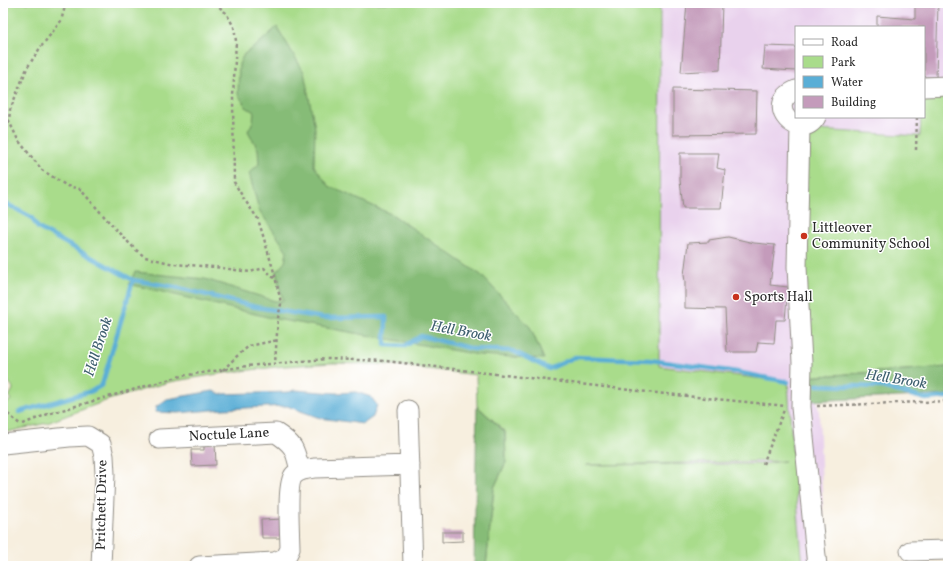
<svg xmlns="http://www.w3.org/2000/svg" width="951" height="569" viewBox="0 0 951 569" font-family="Vollkorn,serif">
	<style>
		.built { fill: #e9d2ed; fill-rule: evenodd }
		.green { fill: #a9dc8b; stroke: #6a845b; fill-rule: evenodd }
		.forest { fill: #86bc77; stroke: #587451 }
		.water { fill: #5aaed6; stroke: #426c80 }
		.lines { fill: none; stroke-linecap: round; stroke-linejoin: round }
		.stream { stroke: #5aaed6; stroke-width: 4.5 }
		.building { fill: #c49bbb }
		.minor-casing { stroke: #918d85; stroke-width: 21 }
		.path { stroke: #918d85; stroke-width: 2.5; stroke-dasharray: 3 3; stroke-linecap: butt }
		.minor { stroke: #fff; stroke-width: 19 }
		.poi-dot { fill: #c8321e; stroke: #fff; stroke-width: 1.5 }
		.labels { text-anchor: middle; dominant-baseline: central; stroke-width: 3; stroke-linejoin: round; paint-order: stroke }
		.poi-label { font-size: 14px; fill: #2b2b2b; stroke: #fff; text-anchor: start }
		.street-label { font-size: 14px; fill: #2b2b2b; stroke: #fff }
		.water-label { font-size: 15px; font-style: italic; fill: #3e5f6f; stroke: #fff }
	</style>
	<rect width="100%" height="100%" fill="#fff"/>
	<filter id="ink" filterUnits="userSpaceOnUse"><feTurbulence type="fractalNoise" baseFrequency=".025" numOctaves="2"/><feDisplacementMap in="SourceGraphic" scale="8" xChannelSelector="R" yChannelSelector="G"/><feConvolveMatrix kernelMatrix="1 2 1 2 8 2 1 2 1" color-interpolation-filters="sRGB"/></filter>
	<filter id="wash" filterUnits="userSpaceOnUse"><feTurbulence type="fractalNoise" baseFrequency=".012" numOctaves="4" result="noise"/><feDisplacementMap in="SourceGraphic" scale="16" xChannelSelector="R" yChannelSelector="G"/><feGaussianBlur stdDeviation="0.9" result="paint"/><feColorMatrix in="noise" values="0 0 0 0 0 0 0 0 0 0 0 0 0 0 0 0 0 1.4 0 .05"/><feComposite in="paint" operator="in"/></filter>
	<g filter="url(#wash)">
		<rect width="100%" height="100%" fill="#f7efdf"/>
		<path class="built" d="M660,3h288v392l-131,6 2,10 6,155h-339l20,-104 -1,-30 -28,-26v-31l182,-9zM796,27h128v90h-128z"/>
		<path class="green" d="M3,3h657l-1,363 129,16 5,79 10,105h-317l8,-78 12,-26 -1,-31 -28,-25 -1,-31 -81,-10 -62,-2 -48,3 -61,7 -55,9 -61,18 -61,23 -44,10v-24l3,-1 -3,-3 8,-5 -2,-3 4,-8c-1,-4 -5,-9 -10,-10zM785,461l-22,3 -177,1z
			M924,97h24v270l-143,10 -2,-161 6,-77 8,-9 103,6 1,-19h3z"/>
		<path class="forest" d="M277,27l27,45 11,56 -1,38 15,20 64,29 88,60 49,52 14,32 -65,-4 -203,-36 -147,-35 6,-12 70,7 70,22 8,-1 -7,-28 9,-10 2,-11 -28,-41 -10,-37 10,-9 -1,-15 -10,-18 5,-9 1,-10 -8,-5 -8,-13 1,-30 5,-10 12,-8z
			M948,367v28l-144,6 1,-24z
			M477,406l28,26 1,30 -12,26 -8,78h-12z"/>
		<path class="water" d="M295,390l41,3 20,-1 15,5 6,8 -4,12 -10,7 -43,-6 -33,-12 -64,3 -45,4 -23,-1 1,-5 11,-8 46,-8 8,3 68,-2z"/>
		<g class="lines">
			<path class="stream" d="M3,202l28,15 7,11 95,52 -31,105 -10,6 -73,21
				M133,280l42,7 81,20 68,11 62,-1 -1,28 20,1 16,-10 52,13 40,2 36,18 26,-12 75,3 87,12 51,10
				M817,385l65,2 44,12 22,-2"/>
		</g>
		<g id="blocks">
			<path class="building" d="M687,3h35l-2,67 -39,2z
				M915,3h23l-2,74h-12v-50h-47v-11l38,3z
				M765,46l31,1v24l-33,-2z
				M673,89l84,2 -1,43 -83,1z
				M680,153h39l-2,15 8,2 -4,38h-38l-3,-28z
				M728,237l26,6 21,2 -5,40 18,2 -3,33h-9l-2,23 -16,-1 -2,10h-29l-2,-43 -40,-1v-27l-1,-6 4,-32 21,-1v-2z
				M215,443l1,22 -24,1 -1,-16h13v-6z
				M283,519l1,19h-22l-1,-18z
				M442,532h21v9l-21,1z"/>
		</g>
	</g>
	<g filter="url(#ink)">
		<use href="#blocks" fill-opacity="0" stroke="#918d85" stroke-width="1"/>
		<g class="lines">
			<g class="minor-casing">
				<path id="minor" d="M924,87l24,-1
					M796,90c-34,15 4,53 20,27
					M800,126l-3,141 5,96 -1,44 16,159
					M408,410l5,156
					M159,439l117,-6c19,12 19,17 24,38
					M3,444l66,-7 19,-1 13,8 3,12 1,18 -4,92
					M910,551l38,-1
					M199,566l76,-4 11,-5 4,-8c0,-13 -4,-66 4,-74 5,-5 14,-6 21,-7l95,-3"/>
			</g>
			<path class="path" d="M66,3l-5,18 -21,27 -13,20 -17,42 -1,11 9,19 24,30 25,16 13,3 38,43 17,17 10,8 29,7 41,3 35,5 14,-4 11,11
				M215,3l11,10 8,14 2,14 -3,56 1,85 10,17 14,20 16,53 6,26 1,6 -3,14 -3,46
				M3,114l6,7
				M916,150l1,-33
				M223,370l13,-13 13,-11 29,-6
				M817,406l131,-5
				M3,410l18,15
				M23,424l25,-10 133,-38 66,-10 79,-7 60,2 261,31 139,14
				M763,464l21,-54"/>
			<use href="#minor" class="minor"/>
		</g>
	</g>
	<g class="poi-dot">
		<circle cx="804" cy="236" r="4"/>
		<circle cx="736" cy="297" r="4"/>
	</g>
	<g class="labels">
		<g class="poi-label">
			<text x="812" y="228">Littleover<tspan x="812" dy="16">Community School</tspan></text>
			<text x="744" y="297">Sports Hall</text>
		</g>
		<g class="street-label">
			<text transform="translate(229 435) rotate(-3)">Noctule Lane</text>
			<text transform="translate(102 505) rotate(-89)">Pritchett Drive</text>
		</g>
		<g class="water-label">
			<text transform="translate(461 332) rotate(10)">Hell Brook</text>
			<text transform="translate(99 347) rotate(-72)">Hell Brook</text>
			<text transform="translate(896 380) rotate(9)">Hell Brook</text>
		</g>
	</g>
	<rect width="951" height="569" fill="none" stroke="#fff" stroke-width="16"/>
	<rect x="795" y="26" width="130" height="92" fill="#ffffff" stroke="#aaaaaa"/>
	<rect x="803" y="39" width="20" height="6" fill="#ffffff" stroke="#aaaaaa"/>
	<text x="831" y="46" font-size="12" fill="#2b2b2b">Road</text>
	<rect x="803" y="56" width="20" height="12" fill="#a9dc8b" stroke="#aaaaaa"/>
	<text x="831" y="66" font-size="12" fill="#2b2b2b">Park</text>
	<rect x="803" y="76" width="20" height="12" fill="#5aaed6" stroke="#aaaaaa"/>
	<text x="831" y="86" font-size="12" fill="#2b2b2b">Water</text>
	<rect x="803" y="96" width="20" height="12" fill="#c49bbb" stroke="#aaaaaa"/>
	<text x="831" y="106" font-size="12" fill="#2b2b2b">Building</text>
</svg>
